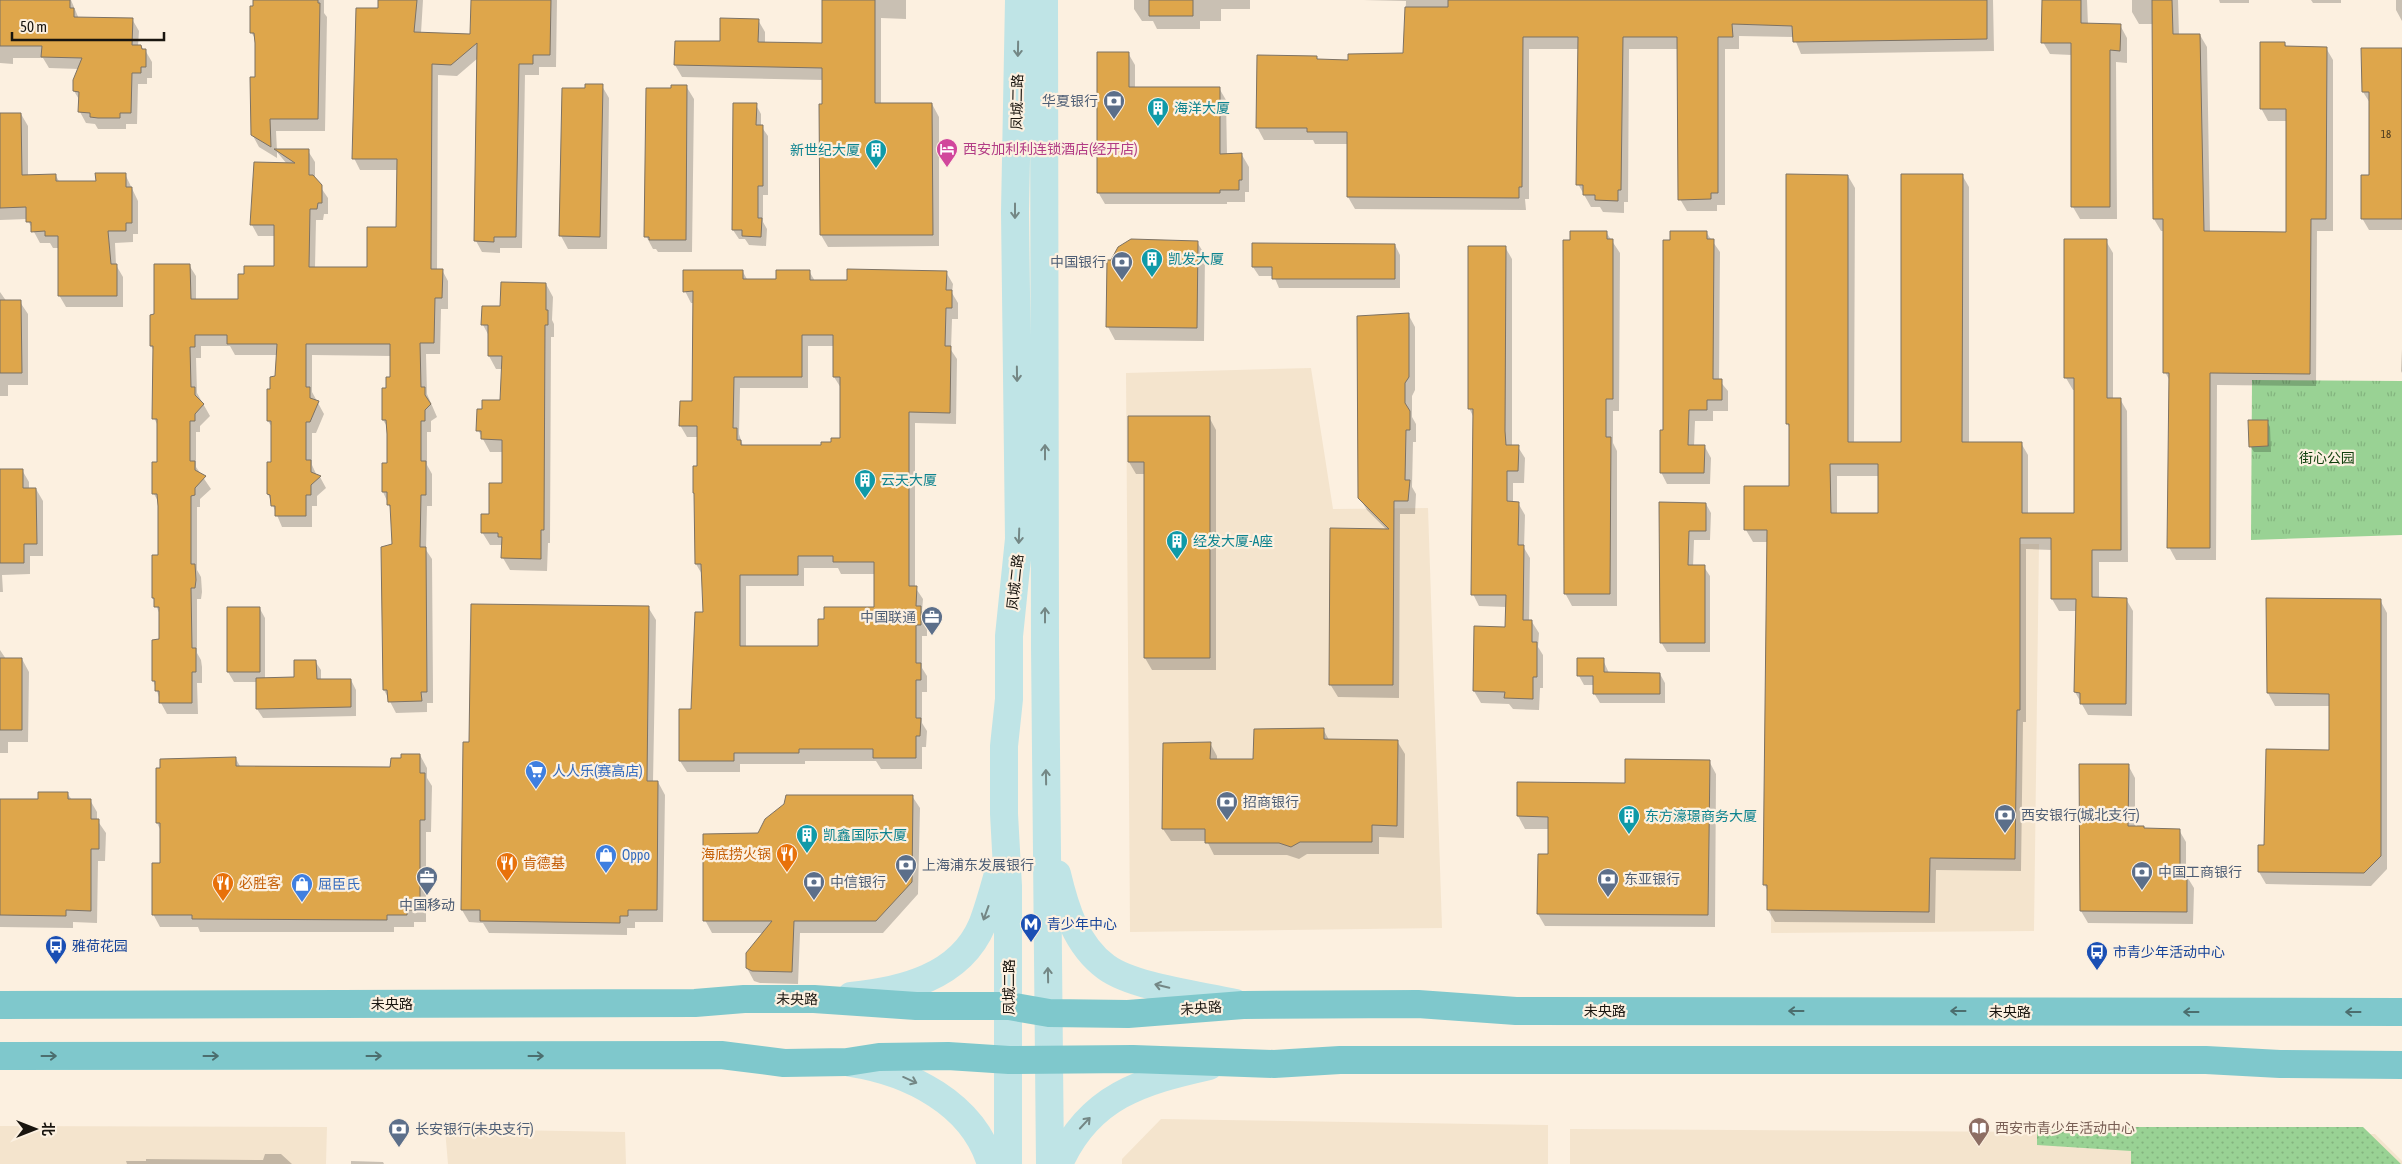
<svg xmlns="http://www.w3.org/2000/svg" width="2402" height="1164" viewBox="0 0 2402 1164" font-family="'Asap Condensed','Noto Sans SC',sans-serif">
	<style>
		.built { fill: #f4e4cd }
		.grass { fill: url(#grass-dots) }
		.park { fill: url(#park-tufts) }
		.shadow { fill: #0003; fill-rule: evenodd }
		.building { fill: #dea64b; stroke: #7d7264; fill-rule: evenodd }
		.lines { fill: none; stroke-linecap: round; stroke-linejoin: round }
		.secondary { stroke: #bfe4e6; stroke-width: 28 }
		.primary { stroke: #7fc8cc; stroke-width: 28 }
		.oneway { stroke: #748785 }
		.oneway2 { stroke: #4c6e6e }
		.labels { text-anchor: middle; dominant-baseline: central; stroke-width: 4.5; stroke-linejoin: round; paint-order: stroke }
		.number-label { font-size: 11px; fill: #4a391e }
		.service-label { font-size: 14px; fill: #4e5e75; stroke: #fcf0e0; text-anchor: start }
		.street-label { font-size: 14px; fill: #19150f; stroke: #fcf0e0 }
		.culture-label { font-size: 14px; fill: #0d838f; stroke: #fcf0e0; text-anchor: start }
		.hotel-label { font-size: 14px; fill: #b23c85; stroke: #fcf0e0; text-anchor: start }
		.park-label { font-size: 14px; fill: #103f0d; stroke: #fcf0e0 }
		.shop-label { font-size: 14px; fill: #366cbe; stroke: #fcf0e0; text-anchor: start }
		.food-label { font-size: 14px; fill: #c56008; stroke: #fcf0e0; text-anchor: start }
		.transit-label { font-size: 14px; fill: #164399; stroke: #fcf0e0; text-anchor: start }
		.education-label { font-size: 14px; fill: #785e54; stroke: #fcf0e0; text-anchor: start }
	</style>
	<defs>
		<pattern id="grass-dots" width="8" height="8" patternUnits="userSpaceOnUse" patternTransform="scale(1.25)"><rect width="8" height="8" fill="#99d294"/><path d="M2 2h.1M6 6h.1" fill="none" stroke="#83b37e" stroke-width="1.8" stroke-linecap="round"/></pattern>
		<pattern id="park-tufts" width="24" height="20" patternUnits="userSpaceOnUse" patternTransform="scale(1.25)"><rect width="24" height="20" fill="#99d294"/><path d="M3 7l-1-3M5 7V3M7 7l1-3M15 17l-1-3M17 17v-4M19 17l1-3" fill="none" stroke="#83b37e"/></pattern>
	</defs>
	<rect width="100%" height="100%" fill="#fcf0e0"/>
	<path class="built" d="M1311,368l22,141 95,-1 14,420 -312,4 -4,-559z
		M1770,544h269l-5,387 -263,2z
		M1161,1119l387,6v39h-426v-5z
		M0,1126l327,1 -1,37h-326z
		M445,1129l180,3 1,32h-178z
		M1570,1129l805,5 27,27v3h-832z"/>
	<path class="grass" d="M2037,1127h326l38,37h-270v-13l-94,-6z"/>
	<path class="park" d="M2252,380l150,1v154l-151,5z"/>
	<path class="shadow" d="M0,0h71l8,19h53l7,12 -1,15 7,4 7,12v16h-5v6h-9l-1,40h-11v5h-28l-3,-5 -9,-1 -6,-11v-11l-6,-10 5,-22 -30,-1 -6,-10h-30v6l-13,-1z
		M255,0h69v13l3,4 -2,114h-49l1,20h31l7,11v17l13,19v16h-4l-1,6h-7l-1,48h53l30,-40v-58h-38l-6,-12 25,-158h44l-2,33 51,2v-35h85l-1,67h-17v8h-14l-3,173h-22v5l-18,-1 -6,-11 2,-183 -21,18 -19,-1 -1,195h5l6,11v28h-7l-1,45h-14l1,40 10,23 -6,4v11h-4v33l5,9v32h-5l-1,44 6,9 1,132v12h-6v9l-31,1 -12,-23 9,-145 -1,-33 -9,-20v-28h5v-36l-5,-8 9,-42v-22l-80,-1v37l12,22 -8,19h-4v32l5,11 3,1 6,11 -9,8v10h-5v21h-30l-14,-33 4,-31v-36l-4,-6 3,-31 5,-12 2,-23h-43l-5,-9h-29v12h-5l1,35 13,23 -10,10v6h-4v35l15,22 -11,10v8h-3v63l4,7 1,15 -1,7h-4v54l4,7 1,7v16h-5l1,31h-31l-6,-11 -8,-23 7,-39v-26l-7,-17 6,-42v-53l-5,-9 4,-30v-38l-4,-8v-67l-3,-5 4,-30 34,-51 7,11v24h43l37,-33v-31h-18l-6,-11 35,-61 -10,-12v6l-18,-11 -7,-13 5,-56 -1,-38 -5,-8z
		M824,0h82v19l-25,-1v87l51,-1 7,13v129l-111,1 -7,-12 3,-155 -142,-3 -7,-12 46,-22 37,-23 7,12v12h59z
		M1134,0h116v9h-29v12h-21v8h-43l-4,-8h-11l-8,-12z
		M1363,0h630l1,51 -193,3 -7,-17 -55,-1v13h-14v156h-8v6h-30l-7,-12 -2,-150h-49l-1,153h-4v11l-21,-1 -3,-5h-9l-13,-23 1,-135h-50v150h-4l1,11 -171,-1 -7,-12v-53h-33l-2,-4h-49l-7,-13 59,-70 2,4h31l55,-7 2,-53z
		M2043,0h44l1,25h32l7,13v25l-11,-1 1,157h-37l-7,-12 -1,-152 -22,-1 -7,-12z
		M2132,0h46l1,35h21l7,12 3,185 77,1v-112h-19l-7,-13 24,-65 2,5h39l7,12v171h-16l-1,155 -99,-1 -1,175h-40l-7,-13 1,-166 -5,-9v-141h-4l-7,-12v-195h-15l-7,-12z
		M2219,0h30v3h-29z
		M2311,0h30v3h-28z
		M2396,0h6v21l-6,-11z
		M2402,49v181h-33l-7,-12 9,-42 -1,-73 -7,-11z
		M1128,53l7,12v23h84l7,12 1,55h15l7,12v25h-4v10h-18v2h-122l-7,-12z
		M602,86l7,12 -2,151h-39l-7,-13 25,-147z
		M686,86l8,13 -2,153h-34l-2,-3h-3l-7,-13 26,-146z
		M756,105l5,9v12l7,10v59h-5v27l4,7 -1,17 -17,-1 -4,-6h-6l-6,-9z
		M0,114h21l7,12v50h28l4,7h37l28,-9 13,27v33h-5v8l-18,1 1,22 7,12v30h-57l-7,-12v-47h-6l-3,-5h-10l-13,-24 -27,1z
		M1962,175l7,12v256h52l7,12v59h47v-124h-2l-7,-12 40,-137 7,12v146h7l7,12 1,151h-29v37h27l7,12 -1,105 -44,-1 -13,-23 2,-81h-18l-7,-12v-49l-26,-1v173h-3l-2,149 -85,-1 -1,53 -160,-1 -7,-12v-19l-4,-7 4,-342h-15l-7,-12 44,-43v-58l-3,-6 61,-247 7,12 -1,255h48zM1837,476h43v39l-43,-1z
		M1606,232l14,21 -1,158h-6v32l4,8v155h-45l-7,-13z
		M1706,232l14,20 -1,128 9,11v20h-15v10h-18l-1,25 11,1 6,11 -1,26h-43l-6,-12 11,-231z
		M1197,242l8,13 -1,86 -89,-1 -7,-13v-66z
		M1395,245l5,10v33h-121l-5,-12h-15l-6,-9z
		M1505,247l7,12v187l6,1 7,11 -1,25h-11v20h5l7,12 -1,33 6,10 -1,63 3,1 7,11 -1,14 5,8v33h-3l-1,22 -26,-1 -4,-5 -28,-1 -7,-12 32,-63 1,-21 -28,-1 -6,-12 1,-176 -5,-10z
		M809,271l6,10h33l98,-9 7,12 -1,9 6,10v16h-6l-1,31 6,9 -1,65 -41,-1v164l8,12 -1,12 5,8v17h-5v32l5,8v16h-5v31l5,8 -1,16h-4v22h-41l-5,-8h-71v3h-65v8h-53l-7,-11 12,-51 12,-96 -1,-38 -7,-12v-68l-2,-3v-26h4v-30h-11l-7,-12 13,-23 1,-99h-3l-6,-12 58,-19 5,9h29zM808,346h26v31l7,11v51l-18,7h-80l-4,-12 1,-46h68zM804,568h34l3,6h34v35l-56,38h-73v-61h58z
		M546,284l7,13 -1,23 2,4v13h-3l-1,206h-2l-1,28 -37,-1 -7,-12v-13h-13l-8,-13 21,-47 1,-33h-14l-12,-22 5,-20 19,-8 1,-33h-7l-7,-13v-20l-6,-11 18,-18z
		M0,292l7,10h13l8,12v71h-20v11h-8z
		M1408,314l7,13v63l-3,6v21l4,7v18h-3l-1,45 4,7 -1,20h-15l-1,184 -61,-1 -8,-13 57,-154 -20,-20 -8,-13z
		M2402,349v24l-1,-2z
		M1209,417l7,13v240h-64l-7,-12v-184h-9l-7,-12z
		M2267,421l3,6 1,25h-17l-4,-6z
		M0,470h22l7,12v7h7l7,12v55h-13v18l-28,1 1,17h-3z
		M1660,503l46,1 5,9 -1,27h-16l-1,27h11l6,9v76h-43l-6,-10z
		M2267,599l113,1 7,13v256l-16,17 -105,-2 -7,-12 6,-26 65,-95v-45h-55l-7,-13z
		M648,607l8,13 -3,162h5l7,13 -2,127h-28v6h-8v7l-138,-2 -6,-10 -14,-1 -7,-12 9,-166z
		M228,609h32l5,9v61h30l20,-18 6,9v11l30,-1 5,10v26l-93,2 -6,-9v-27h-23l-6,-10z
		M0,650l6,9h16l7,13 -1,70h-20v11h-8z
		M1603,660l6,13 51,1 5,9v20h-65l-6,-10v-8h-10l-5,-9z
		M1323,729l6,11 68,1 8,13 -1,84 -25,-1v17h-72l-8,5 -12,-4h-73l-7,-14h-36l-8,-12 47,-86 7,13v4h38z
		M420,755l7,13v10l5,8 -1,46h-5v90h-12v5h-20v5h-194l-2,-5h-38l-7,-13 8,-50v-33l-4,-8 79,-64 5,9h151l11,-9z
		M1709,761l7,13 -1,153 -170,-1 -7,-12 11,-59 1,-26h-25l-7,-13z
		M2128,765l7,13v49h9l1,3h34l7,12v33l8,13 -1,36 -105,-1 -7,-12z
		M67,793l5,7h18l7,12v8l9,13 -1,28h-7l-1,62 -24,-1v6l-73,-1v-127h39z
		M912,796l8,12 -2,86 -35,39h-83l-2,51 -38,-1 -6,-2 -7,-13 17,-35h-52l-7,-13 54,-86z
		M265,1154h16l11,10h-165l-1,-3h20v-2l117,1z
		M351,1161l32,1 1,2h-33z"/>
	<path class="building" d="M0,0h70v8h4v9l59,1 -1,27h9l1,4h4v18h-5v6h-9l-1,40h-11v5h-22l-8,-1v-4l-12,-1 1,-20 -6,-1v-11l9,-22 -41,-1 1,-11h-42z
		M253,0h65v3h2l-2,116h-48l1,28 -20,-12 -1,-58h5v-34l-1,-10h-4v-27h3z
		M378,0h39l-3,32 56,2 1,-34h80l-1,55h-17v9h-14l-3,173h-22v5l-20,-1 3,-198 -26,22 -19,-1 -1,205h12l-1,29h-7l-1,45h-14l1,44h4v8l6,9 -6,6v11h-4v40h5v34h-5l-1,52h6l1,145h-6l1,9 -34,1 -1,-12h-4l-2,-143 11,-3 -2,-39h-3v-13h-5v-29h5v-29l-1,-14h-4v-32h4v-11h4v-33h-84v43h4v11l9,3 -9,21h-4v38h5v12l10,4 -10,9v10h-5v21h-31v-10h-4l-1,-11 -3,-1v-32h4v-41h-4v-32h3v-12l5,-1 2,-32h-50v-9h-32v12h-5l1,40h4v8l9,9 -9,10v7h-5v40h5v9l11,6 -11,12v7l-4,1v68h4l1,16 -1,8h-4l1,60h4v24h-4v31h-33v-12h-4v-10h-3v-41l7,-1v-32h-5v-9h-2v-43h6v-49l-1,-12h-5v-32h5v-43h-5l1,-73h-3v-31l4,-1v-50h36l1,35h47v-25h6v-8h30v-41h-24l4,-63 41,1 -21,-14h35v26h4l9,10v18h-4l-1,6h-7l-1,58h58v-40h29l1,-68h-45l4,-151h22z
		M822,0h53v103h57l1,132h-113l-1,-131h3v-36l-148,-3 1,-24h45v-23l39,1 -1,23 64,1z
		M1149,0h44v16h-44z
		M1448,0h539v39l-194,3 -1,-16 -60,-2 1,13h-15v156h-7v6l-33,1 -1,-163h-54l-2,153h-3v11l-23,-1v-5h-12v-10h-7l2,-148h-55l-1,150h-3v11l-172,-1v-65h-40v-4h-51l1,-73 60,1v3l31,1v-6l55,-1 2,-46h43z
		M2042,0h39v23l40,1 -1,27 -10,-1v157h-39v-164h-30z
		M2152,0h20l1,34h27l4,197 82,1v-123h-26v-67h25v4l42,1 -1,172h-15l-1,155 -100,-1v175h-43l2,-175h-6v-154h-10z
		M2361,48h41v171h-41v-44h8v-83h-7z
		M1097,52h32v35h91v67l22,-1v27h-3v10h-19v3h-123z
		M585,84h18l-3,153 -41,-1 3,-148h23z
		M671,85h16l-1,155h-37v-3h-5l2,-149h25z
		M733,103h24l-1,22h7v61h-5v32h4l-1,19 -19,-1v-6h-10z
		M0,113h21l1,62 34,-1v7h40l-1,-8h31v14h6v36h-6v8h-18l3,33h6v32h-59v-60h-13v-5l-14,1v-10h-5v-15l-26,1z
		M1786,174l62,1v267h53v-268h62l-1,268h60v71h52v-135h-10v-139h43v159h14v152h-29v47l35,1 -1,106h-46v-11l-6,-1 2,-93h-25v-61h-31v172h-3l-2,149 -85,-1 -1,54 -162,-2v-25h-4l4,-355h-23v-44h45v-62h-3zM1830,464h48v49h-47z
		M1570,231h37v8h6v160h-7v38h5l-1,157h-46l-1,-354h7z
		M1670,231h37v8h7l-1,140h9v21h-15v10h-18l-1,35h17l-1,28h-44v-43h3v-190h7z
		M1131,239l67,2 -1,87 -91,-1 1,-67h4l7,-13z
		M1252,243l143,1v35h-123v-12h-20z
		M1468,246h38l-1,185 1,14h13l-1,26h-11v30l12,1 -1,43h6l-1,75h9v22h5v35h-4v22l-29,-1 1,-6 -32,-1 1,-65 31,1 1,-32h-35l2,-186h-5z
		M847,269l100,2 -1,19h6v18h-6l-1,38h6l-1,67 -41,-1v174h8l-1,20h5v19h-5v38h5v17h-5v38h5l-1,18h-4v22h-43v-9h-74v4h-65v8h-55v-52h12l4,-97h8l-2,-48h-6l-1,-71h-1v-27h4v-40h-18l1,-25h12l1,-110 -10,1v-22h60v9h33v-9h34v10h37zM802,335h31v42h7v61h-9v4h-10v3h-80v-5h-4v-12h-4l1,-51h68zM798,556h35v6h41v45h-50v12h-6v27h-78v-71h58z
		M501,282l45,1v27h2v15h-3l-1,205h-3v29l-40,-1 1,-21h-4v-4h-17v-19h8v-31h13v-43l-21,-1v-8h-5l1,-22h5v-9h18l2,-44h-14v-31h-7l1,-19h18z
		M0,300h21l1,73h-22z
		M1409,313v64l-4,6v20l5,8v19h-4l-1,50h5l-2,21h-14l-1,184h-64l1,-157 59,1 -31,-31 -1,-182z
		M1128,416h82v242h-66v-196h-16z
		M2248,420h20v26l-19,1z
		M0,469h23v19h13l1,56h-13v19h-24z
		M1659,502l47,1v28h-17l-1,34h17v78h-45z
		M2266,598l115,1v257l-17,17 -106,-1v-27h6l2,-96 63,1v-56l-62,-1z
		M471,604l178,2 -2,175h11l-1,129h-29v6h-8v7l-140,-2v-11h-19l2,-168h6z
		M227,607h33v65h-33z
		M0,658h22v72h-22z
		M1577,658h27v14l56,1v21h-67v-18h-16z
		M294,660h22l1,19h34v28l-95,2v-31l38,-1z
		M1324,728v11l74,1 -1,86 -25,-1v17h-72l-9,5 -12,-4h-74v-14h-43l1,-86 48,-1 -1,17h43l1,-30z
		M401,754h19v19h5v47h-5v90h-13v5h-20v5l-195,-1v-4h-40v-52h8v-40h-4v-55h4v-9l76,-2v9l154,1 1,-9h10z
		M1625,759l85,1 -2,155 -171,-1 1,-60h10v-37l-31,-1v-34l108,1z
		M2079,764h50l-1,62h16v2l36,1v45h7v38l-107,-1z
		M38,792h30v7h23v20h8v30h-8v62l-25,-1v6l-66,-1v-116h38z
		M786,795h127l-1,87 -36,39h-82l-2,51 -40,-1 -6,-3v-15l26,-32h-69v-87l55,-1 7,-14 19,-15z"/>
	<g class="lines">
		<path class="secondary" d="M1044,0l1,647 5,517
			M1057,874c8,34 19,71 49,93 27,20 94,28 129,36
			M851,996c51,-5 109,-19 131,-71 7,-18 12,-37 17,-55
			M851,1063c58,9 122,40 140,101
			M1008,1164v-278l-4,-72v-68l5,-47v-63l10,-97 -4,-327 4,-212
			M1059,1164c30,-68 83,-83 150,-98"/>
		<path class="primary" d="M0,1005l695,-2 49,-4h70l102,7h93l40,7 79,1 115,-9 175,-1 98,7 886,1
			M0,1056l721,-1 63,8 63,-1 32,-5 69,-1 61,4 124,-1 141,5 66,-4h866l74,4 122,1"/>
	</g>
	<defs><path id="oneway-shaft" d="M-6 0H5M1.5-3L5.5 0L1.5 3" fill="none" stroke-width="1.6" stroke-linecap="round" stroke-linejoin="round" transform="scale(1.25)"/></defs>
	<g class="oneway">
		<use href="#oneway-shaft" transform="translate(1018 49) rotate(91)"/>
		<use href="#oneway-shaft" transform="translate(1015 211) rotate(90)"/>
		<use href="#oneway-shaft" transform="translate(1017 374) rotate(89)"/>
		<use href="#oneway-shaft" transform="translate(1045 452) rotate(-90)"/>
		<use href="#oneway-shaft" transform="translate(1019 536) rotate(92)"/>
		<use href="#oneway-shaft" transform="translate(1045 615) rotate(-90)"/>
		<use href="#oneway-shaft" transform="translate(1046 777) rotate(-91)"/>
		<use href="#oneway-shaft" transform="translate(986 913) rotate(110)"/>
		<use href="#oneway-shaft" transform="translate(1048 975) rotate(-91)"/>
		<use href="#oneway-shaft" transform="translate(1162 986) rotate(-167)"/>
		<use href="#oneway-shaft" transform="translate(910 1080) rotate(24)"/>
		<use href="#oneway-shaft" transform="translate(1085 1123) rotate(-47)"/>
	</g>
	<g class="oneway2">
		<use href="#oneway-shaft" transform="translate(1796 1011) rotate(-180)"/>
		<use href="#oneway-shaft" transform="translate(1958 1011) rotate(-180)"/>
		<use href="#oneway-shaft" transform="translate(2191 1012) rotate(180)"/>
		<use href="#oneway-shaft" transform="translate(2353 1012) rotate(180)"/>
		<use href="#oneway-shaft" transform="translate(49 1056)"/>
		<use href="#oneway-shaft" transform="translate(211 1056)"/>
		<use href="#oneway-shaft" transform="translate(374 1056)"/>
		<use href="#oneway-shaft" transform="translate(536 1056)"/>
	</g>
	<defs>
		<g id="bank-pin" transform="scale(1.125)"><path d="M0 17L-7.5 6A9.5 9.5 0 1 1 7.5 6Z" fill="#5c6f8a" stroke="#fcf0e0"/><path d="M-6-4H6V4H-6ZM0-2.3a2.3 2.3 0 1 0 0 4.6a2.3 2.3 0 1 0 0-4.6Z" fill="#fff"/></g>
		<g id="building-pin" transform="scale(1.125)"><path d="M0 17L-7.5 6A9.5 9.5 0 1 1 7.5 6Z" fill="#0f9aa8" stroke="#fcf0e0"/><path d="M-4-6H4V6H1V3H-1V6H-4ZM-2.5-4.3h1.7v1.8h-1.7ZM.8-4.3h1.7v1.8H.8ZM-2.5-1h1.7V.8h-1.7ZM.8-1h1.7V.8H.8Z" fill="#fff"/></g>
		<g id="hotel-pin" transform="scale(1.125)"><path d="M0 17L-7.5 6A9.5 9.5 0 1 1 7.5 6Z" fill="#d1479c" stroke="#fcf0e0"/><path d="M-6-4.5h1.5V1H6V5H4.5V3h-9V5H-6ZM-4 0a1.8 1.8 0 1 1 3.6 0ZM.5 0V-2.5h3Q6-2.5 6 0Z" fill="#fff"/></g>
		<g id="office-pin" transform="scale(1.125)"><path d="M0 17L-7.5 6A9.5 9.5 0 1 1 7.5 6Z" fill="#5c6f8a" stroke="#fcf0e0"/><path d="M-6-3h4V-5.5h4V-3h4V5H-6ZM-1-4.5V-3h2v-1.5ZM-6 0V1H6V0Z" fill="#fff"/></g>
		<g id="supermarket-pin" transform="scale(1.125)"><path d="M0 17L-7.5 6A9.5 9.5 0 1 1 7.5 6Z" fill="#3f7fe0" stroke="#fcf0e0"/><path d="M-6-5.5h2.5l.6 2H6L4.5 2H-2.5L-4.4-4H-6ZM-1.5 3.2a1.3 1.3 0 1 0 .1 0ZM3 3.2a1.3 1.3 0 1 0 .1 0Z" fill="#fff"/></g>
		<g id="restaurant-pin" transform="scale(1.125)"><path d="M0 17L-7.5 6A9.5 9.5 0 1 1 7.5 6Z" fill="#e8710a" stroke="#fcf0e0"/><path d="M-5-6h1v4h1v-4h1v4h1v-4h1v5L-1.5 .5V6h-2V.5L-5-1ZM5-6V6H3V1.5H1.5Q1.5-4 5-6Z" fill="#fff"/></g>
		<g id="shop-pin" transform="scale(1.125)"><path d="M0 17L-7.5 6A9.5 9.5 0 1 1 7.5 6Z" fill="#3f7fe0" stroke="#fcf0e0"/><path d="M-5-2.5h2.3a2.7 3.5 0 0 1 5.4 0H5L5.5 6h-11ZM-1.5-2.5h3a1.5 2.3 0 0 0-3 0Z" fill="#fff"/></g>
		<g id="metro-pin" transform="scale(1.125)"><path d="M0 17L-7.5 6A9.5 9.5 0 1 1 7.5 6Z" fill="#1a4fb4" stroke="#fcf0e0"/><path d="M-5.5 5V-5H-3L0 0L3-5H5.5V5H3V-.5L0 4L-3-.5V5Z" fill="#fff"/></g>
		<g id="bus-pin" transform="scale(1.125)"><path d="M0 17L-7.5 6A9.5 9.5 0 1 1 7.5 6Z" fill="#1a4fb4" stroke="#fcf0e0"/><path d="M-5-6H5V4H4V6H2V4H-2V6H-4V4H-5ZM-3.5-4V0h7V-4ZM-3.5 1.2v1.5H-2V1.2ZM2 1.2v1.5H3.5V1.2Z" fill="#fff"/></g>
		<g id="library-pin" transform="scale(1.125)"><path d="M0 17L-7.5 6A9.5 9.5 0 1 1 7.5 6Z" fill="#8d6e63" stroke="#fcf0e0"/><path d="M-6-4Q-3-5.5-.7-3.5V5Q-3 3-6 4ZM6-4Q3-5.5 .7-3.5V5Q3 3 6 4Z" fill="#fff"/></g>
	</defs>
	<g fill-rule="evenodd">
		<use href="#bank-pin" x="1114" y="101"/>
		<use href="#building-pin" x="1158" y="108"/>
		<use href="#hotel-pin" x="947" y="149"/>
		<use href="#building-pin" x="876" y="150"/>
		<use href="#building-pin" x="1152" y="259"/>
		<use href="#bank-pin" x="1122" y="262"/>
		<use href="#building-pin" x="865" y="480"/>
		<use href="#building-pin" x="1177" y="541"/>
		<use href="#office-pin" x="932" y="617"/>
		<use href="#supermarket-pin" x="536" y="771"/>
		<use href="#bank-pin" x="1227" y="802"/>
		<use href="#bank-pin" x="2005" y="815"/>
		<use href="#building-pin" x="1629" y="816"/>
		<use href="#building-pin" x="807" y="835"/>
		<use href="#restaurant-pin" x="787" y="854"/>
		<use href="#shop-pin" x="606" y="855"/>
		<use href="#restaurant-pin" x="507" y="863"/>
		<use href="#bank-pin" x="906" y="865"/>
		<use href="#bank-pin" x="2142" y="872"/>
		<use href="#office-pin" x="427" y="877"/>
		<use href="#bank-pin" x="1608" y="879"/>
		<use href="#bank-pin" x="814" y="882"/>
		<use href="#restaurant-pin" x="223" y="883"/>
		<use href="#shop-pin" x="302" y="884"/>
		<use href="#metro-pin" x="1031" y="924"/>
		<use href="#bus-pin" x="56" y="946"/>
		<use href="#bus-pin" x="2097" y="952"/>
		<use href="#library-pin" x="1979" y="1128"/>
		<use href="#bank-pin" x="399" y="1129"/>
	</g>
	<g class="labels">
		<g class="number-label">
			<text x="2386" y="134">18</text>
		</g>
		<g class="service-label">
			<text x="1098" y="101" text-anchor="end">华夏银行</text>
			<text x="1106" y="262" text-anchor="end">中国银行</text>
			<text x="916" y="617" text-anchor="end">中国联通</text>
			<text x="1243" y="802">招商银行</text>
			<text x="2021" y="815">西安银行(城北支行)</text>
			<text x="922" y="865">上海浦东发展银行</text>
			<text x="2158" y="872">中国工商银行</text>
			<text x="1624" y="879">东亚银行</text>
			<text x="830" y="882">中信银行</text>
			<text x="427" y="905" text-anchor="middle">中国移动</text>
			<text x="415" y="1129">长安银行(未央支行)</text>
		</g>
		<g class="street-label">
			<text transform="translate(1017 102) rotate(-89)">凤城二路</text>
			<text transform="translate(1015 582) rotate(-84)">凤城二路</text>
			<text transform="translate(1009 987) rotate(-90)">凤城二路</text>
			<text transform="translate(797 999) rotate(1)">未央路</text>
			<text x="392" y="1004">未央路</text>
			<text transform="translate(1201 1008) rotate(-4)">未央路</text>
			<text x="1605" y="1011">未央路</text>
			<text x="2010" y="1012">未央路</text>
		</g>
		<g class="culture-label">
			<text x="1174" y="108">海洋大厦</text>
			<text x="860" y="150" text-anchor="end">新世纪大厦</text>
			<text x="1168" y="259">凯发大厦</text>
			<text x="881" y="480">云天大厦</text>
			<text x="1193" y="541">经发大厦-A座</text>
			<text x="1645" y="816">东方濠璟商务大厦</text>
			<text x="823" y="835">凯鑫国际大厦</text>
		</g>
		<g class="hotel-label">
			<text x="963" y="149">西安加利利连锁酒店(经开店)</text>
		</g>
		<g class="park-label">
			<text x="2327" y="458">街心公园</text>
		</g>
		<g class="shop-label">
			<text x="552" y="771">人人乐(赛高店)</text>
			<text x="622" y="855">Oppo</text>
			<text x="318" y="884">屈臣氏</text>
		</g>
		<g class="food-label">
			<text x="771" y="854" text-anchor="end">海底捞火锅</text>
			<text x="523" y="863">肯德基</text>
			<text x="239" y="883">必胜客</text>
		</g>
		<g class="transit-label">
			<text x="1047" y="924">青少年中心</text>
			<text x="72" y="946">雅荷花园</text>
			<text x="2113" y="952">市青少年活动中心</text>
		</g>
		<g class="education-label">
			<text x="1995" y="1128">西安市青少年活动中心</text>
		</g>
	</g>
	<g transform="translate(35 1129) rotate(90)" stroke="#fcf0e0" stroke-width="4" paint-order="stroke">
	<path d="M0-4L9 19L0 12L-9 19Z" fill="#19150f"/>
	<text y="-8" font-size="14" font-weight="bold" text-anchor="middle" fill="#19150f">北</text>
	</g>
	<path d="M12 32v8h152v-8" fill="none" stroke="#19150f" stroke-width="2.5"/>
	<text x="20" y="32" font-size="15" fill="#19150f" stroke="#fcf0e0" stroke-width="4" paint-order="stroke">50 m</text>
</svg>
